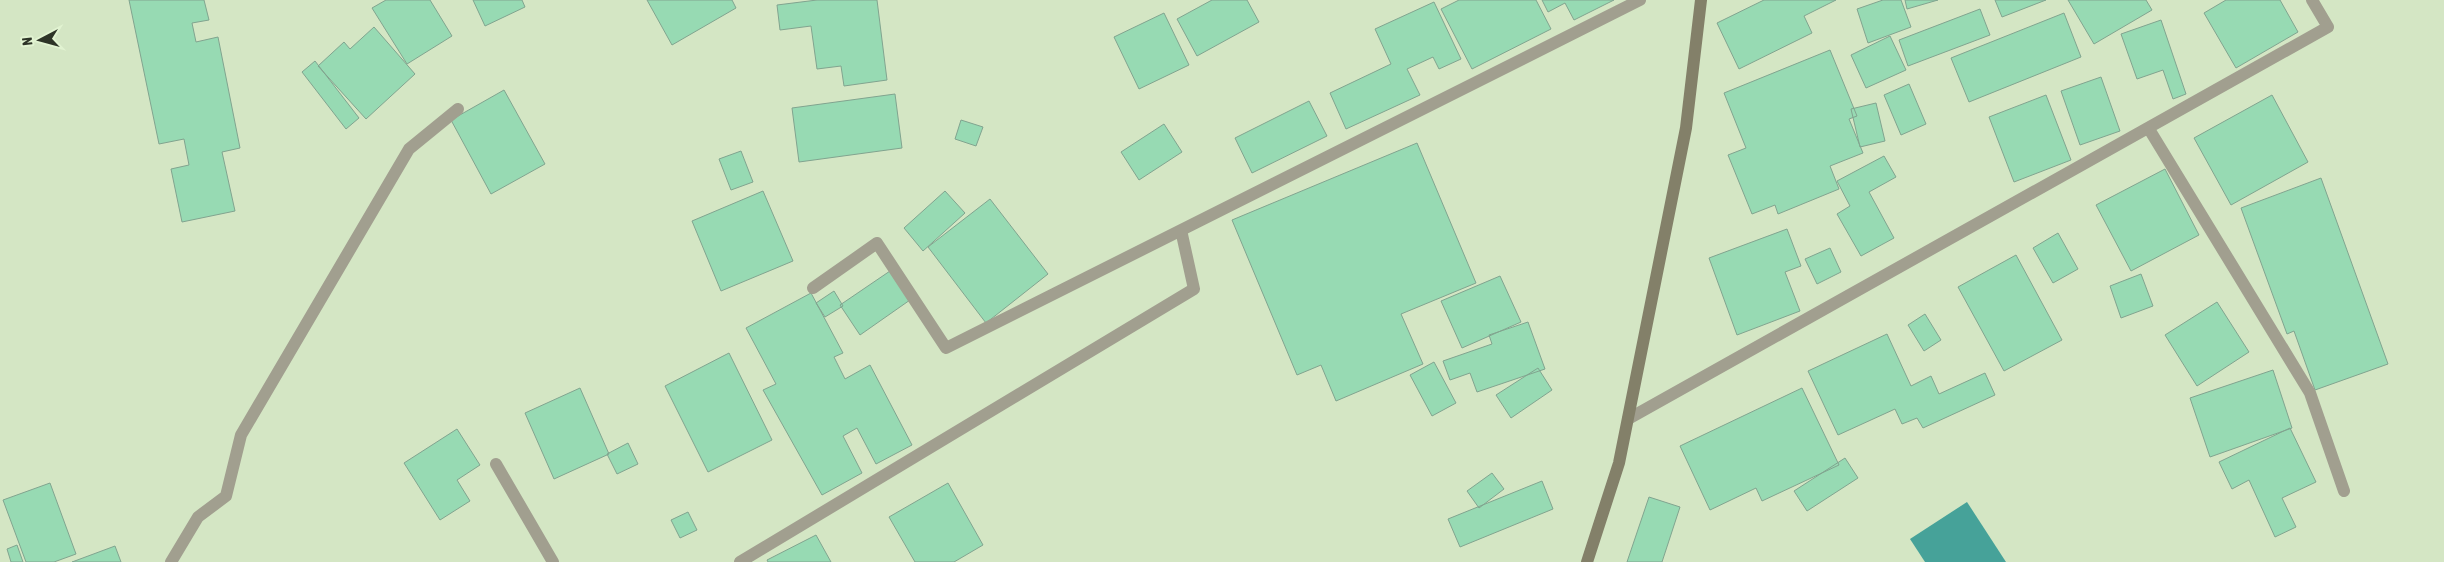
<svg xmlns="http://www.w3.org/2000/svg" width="2444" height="562" viewBox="0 0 2444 562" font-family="'Asap Condensed',sans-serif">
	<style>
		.water { fill: #46a299 }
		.building { fill: #97dab3; stroke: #81a48f }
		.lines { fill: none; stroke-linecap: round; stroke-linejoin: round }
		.street { stroke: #a19f8f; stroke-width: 12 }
		.secondary { stroke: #838069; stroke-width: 12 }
	</style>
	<rect width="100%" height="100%" fill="#d4e6c4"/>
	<path class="water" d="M1967,502l39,60h-81l-15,-23z"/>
	<path class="building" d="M129,0h75l5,20 -17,3 4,19 22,-5 22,111 -18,4 13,59 -53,11 -11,-53 18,-4 -5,-26 -25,5z
		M386,0h44l22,36 -45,28 -35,-56z
		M473,0h49l3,7 -40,19z
		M647,0h85l4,8 -64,37z
		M817,0h60l10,80 -43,6 -3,-20 -24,3 -6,-43 -31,4 -3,-25z
		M1212,0h35l12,22 -62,34 -20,-37z
		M1459,0h77l15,29 -79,40 -31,-60z
		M1542,0h72l-40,20 -9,-17 -17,9z
		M1764,0h72l-32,16 8,17 -73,36 -22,-46z
		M1883,0h18l10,27 -43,16 -11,-34z
		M1905,0h33l-31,9z
		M1995,0h51l-44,17z
		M2068,0h78l6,10 -58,34z
		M2226,0h54l18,32 -62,36 -32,-55z
		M1434,2l27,57 -22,10 -6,-12 -26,12 13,26 -74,34 -16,-36 61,-29 -16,-35z
		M1980,9l10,26 -82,31 -9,-26z
		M1164,13l25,52 -50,24 -25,-52z
		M2064,13l17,44 -112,45 -18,-44z
		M2161,20l25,74 -13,5 -10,-29 -26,9 -16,-45z
		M374,27l41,47 -49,45 -48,-53 26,-24 6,7z
		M1890,36l16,34 -40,18 -15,-33z
		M1830,50l27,66 -8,3 14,34 -33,13 9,23 -61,25 -3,-9 -23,9 -24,-59 18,-7 -22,-55z
		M315,61l44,57 -13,11 -44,-57z
		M2101,77l19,54 -40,14 -19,-54z
		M1909,84l17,40 -25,11 -17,-40z
		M504,90l41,74 -54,30 -40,-74z
		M895,94l7,54 -103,14 -7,-54z
		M2046,95l25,65 -57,22 -25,-65z
		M2272,95l36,67 -77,43 -37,-67z
		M1309,101l18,35 -75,37 -17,-35z
		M1876,103l9,38 -25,6 -9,-38z
		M961,120l22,7 -7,19 -21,-7z
		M1164,124l18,28 -43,28 -18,-28z
		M1417,143l59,140 -75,31 22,50 -87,37 -15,-36 -24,10 -65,-155z
		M741,151l12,31 -22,8 -12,-31z
		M1884,156l12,21 -27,15 25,46 -33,18 -24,-42 13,-8 -13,-25z
		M2165,169l34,66 -68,36 -35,-66z
		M2321,178l67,186 -73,26 -21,-59 -7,3 -46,-126z
		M763,191l30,70 -72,30 -29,-70z
		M945,191l20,22 -42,38 -19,-23z
		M990,199l58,75 -62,49 -58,-76z
		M1787,229l14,37 -16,6 15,39 -63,24 -28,-77z
		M2058,233l20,36 -25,14 -20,-35z
		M1830,248l11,24 -24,12 -12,-25z
		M2016,255l46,85 -58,31 -46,-84z
		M890,271l20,29 -50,35 -20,-30z
		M2141,274l12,32 -32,12 -11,-32z
		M1500,276l21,46 -59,26 -21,-47z
		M834,291l9,15 -18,11 -9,-14z
		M811,293l32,60 -9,4 11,22 25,-14 42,80 -36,19 -19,-36 -14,8 19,37 -40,22 -59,-105 13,-6 -30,-56z
		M2217,302l32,50 -52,34 -32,-51z
		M1925,314l16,26 -17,11 -16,-26z
		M1528,322l17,47 -68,23 -7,-19 -20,7 -7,-19 49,-17 -3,-9z
		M1887,334l24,52 20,-10 8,18 46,-21 10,22 -72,33 -6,-10 -15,6 -7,-15 -57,26 -30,-64z
		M729,353l43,87 -64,32 -43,-86z
		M1434,362l22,41 -24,13 -22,-41z
		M1538,368l14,22 -41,28 -15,-23z
		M2273,370l19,58 -82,29 -20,-59z
		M580,388l29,66 -55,25 -29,-66z
		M1802,388l37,77 -77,36 -6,-13 -46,22 -30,-64z
		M2290,428l26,54 -34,16 14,29 -21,10 -26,-57 -17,9 -13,-27z
		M457,429l23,36 -23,15 13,21 -30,19 -36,-57z
		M628,443l10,21 -21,10 -10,-20z
		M1845,458l13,20 -51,33 -13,-20z
		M1492,473l12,16 -25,19 -12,-17z
		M1542,481l11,28 -93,38 -12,-28z
		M50,483l26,71 -22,8h-28l-23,-62z
		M948,483l35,62 -29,17h-39l-26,-45z
		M1649,497l31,10 -18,55h-35z
		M688,512l9,18 -17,8 -9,-18z
		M816,535l15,27h-63l-1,-2z
		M17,545l6,17h-12l-4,-13z
		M115,546l6,16h-49z"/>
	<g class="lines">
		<path class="street" d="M2149,129l161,264 34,98
			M813,288l64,-45 69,105 694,-348
			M1628,419l700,-392 -16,-27
			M496,464l57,98
			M171,562l27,-45 28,-21 15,-61 168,-286 49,-40
			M740,562l454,-273 -13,-59"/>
		<path class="secondary" d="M1587,562l32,-99 67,-335 15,-128"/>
	</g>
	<g transform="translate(40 40) rotate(264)" stroke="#e1f3d1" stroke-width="4" paint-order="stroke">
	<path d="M0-4L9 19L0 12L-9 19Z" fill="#2d3427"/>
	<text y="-8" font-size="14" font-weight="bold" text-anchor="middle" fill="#2d3427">N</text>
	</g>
</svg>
